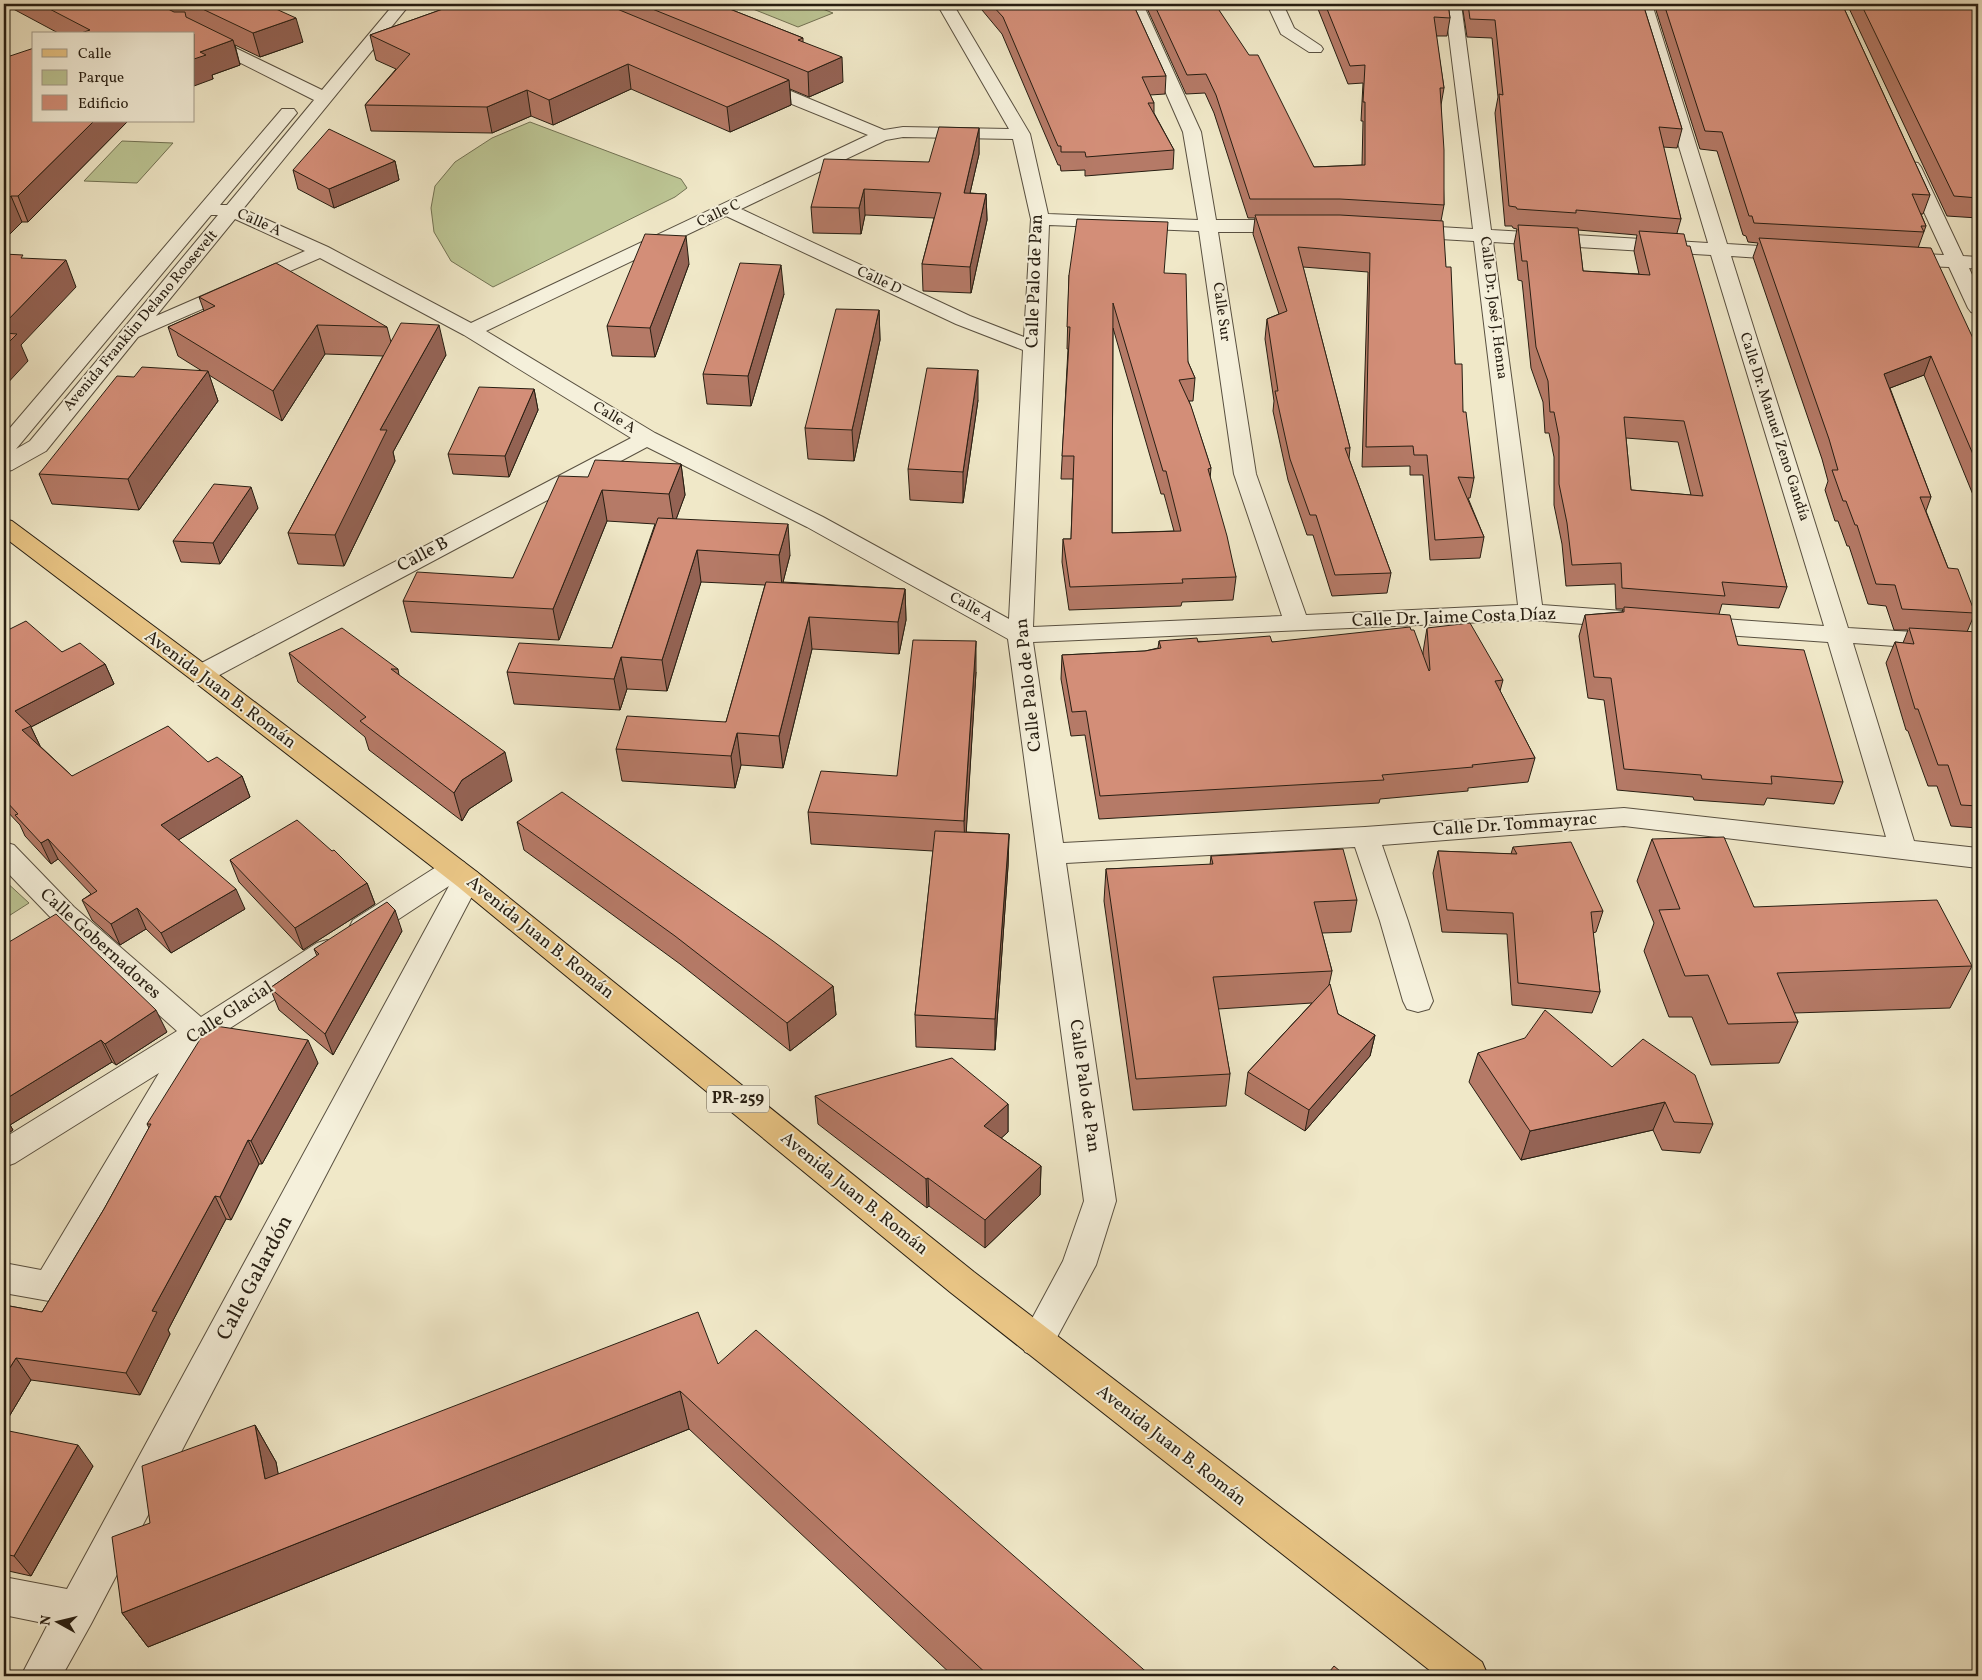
<svg xmlns="http://www.w3.org/2000/svg" width="1982" height="1680" viewBox="0 0 1982 1680" font-family="Vollkorn,serif">
	<style>
		.green { fill: #bcc594; stroke: #727253 }
		.lines { fill: none; stroke-linecap: round; stroke-linejoin: round }
		.street-casing { stroke: #595040; stroke-width: 2 }
		.primary-casing { stroke: #271e12; stroke-width: 2 }
		.street { fill: #f5f0db; fill-rule: evenodd }
		.primary { fill: #e8c484; fill-rule: evenodd }
		.wall { fill: #b57a67; stroke: #271e12; fill-rule: evenodd }
		.shaded-wall { fill: #946354; stroke: #271e12 }
		.building { fill: #d38e78; stroke: #271e12; fill-rule: evenodd }
		.labels { text-anchor: middle; dominant-baseline: central; stroke-width: 4; stroke-linejoin: round; paint-order: stroke }
		.far-street-label { font-size: 15px; fill: #271e12; stroke: #f5f0db }
		.shield { fill: #f5f0db; stroke: #655d4e; stroke-width: 1 }
		.shield-label { font-size: 16px; font-weight: bold; fill: #271e12 }
		.street-label { font-size: 18px; fill: #271e12; stroke: #f5f0db }
		.near-street-label { font-size: 21px; fill: #271e12; stroke: #f5f0db }
	</style>
	<rect width="100%" height="100%" fill="#f0e8c8"/>
	<filter id="stains"><feTurbulence type="fractalNoise" baseFrequency=".004" numOctaves="4"/><feColorMatrix values="0 0 0 0 .2 0 0 0 0 .09 0 0 0 0 .02 0 0 0 .5 -.17"/></filter>
	<radialGradient id="worn" r=".72"><stop offset=".6" stop-color="#630" stop-opacity="0"/><stop offset="1" stop-color="#630" stop-opacity=".3"/></radialGradient>
	<path class="green" d="M746,4h64l23,9 -35,14 -55,-22z
		M530,122l151,57 6,9 -12,9 -182,90 -42,-26 -17,-29 -3,-24 4,-22 20,-24 37,-24z
		M122,141l51,2 -36,40 -53,-2z
		M4,880l25,23 -25,16z"/>
	<g class="lines">
		<g class="street-casing">
			<path id="street" d="M394,4h16l-167,205 85,38 143,76 397,-188 -118,-48 -2,-4 2,-4h12l122,51 19,-3 106,2 -72,-125h16l77,130 18,80 150,6 -15,-88 -56,-128h16l58,128 15,88h75l7,2 2,4 -2,4 -7,2h-73l38,242 50,141 212,-10 -44,-364 -68,-4 -7,-2 -2,-4 2,-4 7,-2 67,4 -28,-225h16l30,226 217,13 -72,-239h16l75,240 66,4 7,2 3,4 -3,4 -7,2 -62,-4 117,372 130,8v16l-125,-9 61,198 64,7v20l-354,-42 -242,19 26,76 25,80 -4,8 -11,3 -11,-3 -4,-8 -23,-80 -25,-74 -289,16 50,338 -20,64 -47,87 -12,5 -12,-5 -5,-11 43,-80 21,-60 -76,-562 -201,-112 -160,-80 -437,233 -9,2 -9,-2 -4,-6 4,-6 439,-230 -167,-103 -144,-77 -182,79 -92,114 -34,19 -8,2v-37l278,-326h12l3,4 -77,92h7l87,-105 -115,-58 -2,-3 2,-3h12l111,54zM903,137l110,2 18,80 -7,118 -54,-21 -229,-107 145,-69zM211,215h7l-188,226 -14,8zM726,216l230,108 67,26 -14,269 -186,-102 -168,-84 -169,-102zM235,219l70,32 -149,65zM1049,225l150,6 35,243 48,142 -249,11zM1493,242l218,13 113,371 -129,-9 -9,3 -3,5 3,5 9,3 133,9 58,195 -262,-29 -259,19 -302,16 -30,-201 498,-22 92,7 9,-3 3,-5 -3,-5 -9,-3 -81,-6z
				M1267,4h16l11,24 27,18 2,3 -2,3h-12l-28,-18z
				M1912,162l6,1 3,4 42,89 15,1v12l-9,-1 9,20v26l-7,-2 -3,-4 -19,-41 -48,-2 -7,-2 -3,-4 3,-4 7,-2 43,2 -41,-88 3,-4z
				M4,842l10,3 60,62 127,110 116,-74 10,-3 10,3 5,8 -5,8 -127,82 -149,255 -12,5 -45,-8v-30l37,7 118,-197 -144,90 -11,4v-29l173,-107 -123,-110 -50,-52z
				M454,859l10,3 4,7 9,3 4,7 -390,745 -29,52h-41l27,-52 -44,-9v-38l63,12 382,-703 -76,50 -10,3 -10,-3 -4,-8 4,-8 91,-58z"/>
		</g>
		<g class="primary-casing">
			<path id="primary" d="M4,519l8,2 198,147 267,204 497,400 508,390 6,14h-51l-487,-384 -493,-406 -265,-206 -188,-143z"/>
		</g>
		<use href="#street" class="street"/>
		<use href="#primary" class="primary"/>
	</g>
	<path class="wall" d="M4,4h261l38,38 -43,15 -25,-12 5,20 -28,10 1,4 -19,-45h-134z
		M457,4h260l86,34v4l40,40 -34,15 -19,-8 1,16 -61,27 -99,-43 -78,36 -22,-9 -39,17 -121,-2 -6,-26 31,-36 -20,-9 -6,-25z
		M977,4h156l33,72 -1,18 -15,1 4,8v10l20,37 -1,19 -88,7v-6l-24,1 -1,-6h-2l-56,-131z
		M1145,4h70l99,163 48,-2 1,-44h-2l2,-38 -15,1 -32,-80h132l2,14 -3,18h-11l8,52 -3,17 3,100 -3,16 14,143 19,114 -4,20h-2l16,39 -4,21 -50,2 -7,-85h-13v-9l-48,1 6,-195 -65,-5 47,181 -1,11 42,114 -4,20 -55,3 -19,-61h-6l-19,-55 -15,-69 1,-10 -9,-62 2,-20 12,-5 -26,-80 2,-16h-7l-34,-105 -9,-20 -19,1z
		M1462,4h181l39,125 -5,19 -14,-1 18,72 -4,14 10,13 100,341 -8,21 -57,-4 -3,10 19,31 105,137 -9,22 -67,-6 -3,7 -70,-5 -1,-3 -76,-7 -13,-90 -16,-2 -9,-62 6,-21 37,-3 1,-3h-7l-1,-25 -49,2 -4,-42 -8,-39v-48l-5,-24h-4l-2,-31 -12,-34 -9,-87 -4,-1 -4,-36 3,-15 -4,-1 -1,-2h-7l-10,-113 3,-16 -6,-59 -25,-1zM1578,230l59,5 -3,16 5,23 -56,-3zM1626,438l52,4 13,53 -60,-5z
		M1654,4h188l88,191 -7,19h-2l5,12 -8,22 60,101v158l-54,-132 -34,13 41,109 -5,14 22,57 27,45 -8,19h11v196l-27,-2 -14,-40h-9l-20,-55 -2,-1 -20,-67 9,-21 8,1 5,-13h-14l-8,-24 -18,-2 -19,-58h-2l-9,-25h-3l-10,-31 3,-9 -6,-22 -69,-202 5,-14 -10,-1 -2,-6 -3,-1 -26,-84 -17,-2z
		M1847,4h131v214l-31,-2z
		M4,58l30,63h94l-100,101h-6l-18,18z
		M979,128v26l-9,39 16,1 1,26 -16,73 -48,-2 -1,-27 12,-46 -69,-3 -4,19 -48,-1 -2,-26 118,-45z
		M395,161l4,19 -65,28 -36,-19 -5,-19z
		M689,264l-34,93 -43,-1 -5,-30z
		M1164,273l24,89 7,16 -2,23h-4l22,67 -1,11 26,98 -3,23 -51,2 -1,4 -112,4 -7,-48 1,-23h8l2,-60h-12l7,-130h-1l2,-74zM1113,328l48,166h3l10,37 -62,2z
		M784,294l-33,112 -44,-2 -4,-30z
		M199,297l188,30 4,15 55,13 -53,97 2,9 -51,105 -46,-2 -10,-31 95,-177 -58,-2 -43,67 -73,-46 9,26 -79,109 -87,-6 -13,-30 95,-97 68,-6 -24,-15 -10,-29 36,-16z
		M879,310l1,30 -26,121 -46,-2 -3,-31z
		M534,389l4,21 -29,67 -56,-3 -5,-20z
		M978,400l-15,103 -53,-3 -2,-31z
		M681,464l4,31 -9,24 114,36 -7,27 122,7 1,31 -7,34 -87,-5 -29,119 -42,-3 -6,23 -113,-7 -6,-32 110,-27 39,-137 -64,-3 -34,109 -40,-2 -7,21 -106,-6 -7,-32 105,-24 43,-124 -48,-3 -48,119 -148,-8 -8,-31 110,-23 75,-101z
		M258,508l-38,56 -39,-2 -8,-21z
		M1427,628l76,52 -3,11 35,67 -7,24 -60,6v3l-88,8 -1,4 -280,16 -14,-84 -14,1 -10,-57 1,-24 83,-4 13,-3 1,-7 113,1 151,13v-3z
		M4,632l58,20 43,12 9,20 -83,43 9,19 32,30 136,-14 34,14 8,21 -72,43 67,69 -74,44 -25,-24 -26,16 -28,-25 -10,-20 9,-6 -33,-35 -7,5 -26,-28 -5,-11 -16,-17z
		M289,653l109,16 1,6 113,106 -43,28 -7,12 -93,-71 -4,-13 -67,-55z
		M976,672l-10,160 43,2 -1,32 -13,184 -79,-3 -1,-32 18,-164 -122,-7 -3,-32 89,-36z
		M517,822l316,164 3,29 -46,36 -110,-87 -156,-114z
		M1652,839l102,68 218,59 -22,42 -156,5 4,9 -19,41 -68,2 -19,-48h-23l-25,-66 10,-28 -17,-42z
		M1513,847l90,64 -7,21 -3,1 7,59 -8,21 -80,-8 -5,-71 -65,-2 -9,-59 5,-22 73,3z
		M1211,856l146,44 -6,32 -29,1 10,38 -3,14 9,29 37,21 -5,21 -65,75 -60,-37 3,-22 64,-69 -94,6 12,65 -4,32 -93,4 -29,-209 2,-32 104,-4z
		M230,860l137,23 8,21 -72,46 -64,-68z
		M402,931l-69,124 -54,-45 -9,-22 47,-32 -3,-7z
		M4,945l163,87 -51,33 -4,-3 -102,63 3,5 -9,6z
		M1478,1053l134,14 101,57 -13,29 -38,-3 -9,-20 -132,30 -52,-78z
		M318,1063l-56,101h-3l-28,56 -5,-1 -58,111 2,4 -30,61 -109,-15 -27,45v-120l38,7 62,-103 45,-81 -2,-4z
		M815,1096l193,8v28l-7,6 40,28 -1,29 -55,53 -56,-42 -2,2 -109,-84z
		M718,1364l433,312h-198l-264,-247 -541,218 -26,-34 28,-90 105,-98 21,37 2,12z
		M4,1430l89,36 -62,110 -27,-6z"/>
	<path class="shaded-wall" d="M296,18l7,24 -43,15 -7,-24z
		M233,40l7,25 -28,10 1,4 -19,7v-27l6,-7z
		M842,57l1,25 -34,15 -1,-25z
		M628,64l3,25 -78,36 -4,-25z
		M789,80l2,25 -61,27 -3,-25z
		M527,90l4,26 -39,17 -5,-26z
		M94,121h34l-100,101 -10,-26z
		M979,128v26l-15,65v-26z
		M395,161l4,19 -65,28 -5,-19z
		M864,189l1,26 -4,19 -2,-26z
		M986,194l1,26 -16,73 -1,-26z
		M11,196l11,26 -18,18v-37z
		M686,236l3,28 -34,93 -5,-29z
		M66,260l10,27 -55,58 7,16 -24,26v-63z
		M781,265l3,29 -33,112 -3,-30z
		M879,310l1,30 -26,121 -2,-31z
		M317,325l8,29 -43,67 -9,-30z
		M439,325l7,30 -53,97 2,9 -51,105 -9,-31 45,-105z
		M1931,356l-7,19 -47,18 7,-19z
		M978,370v30l-15,103v-31z
		M208,371l10,30 -79,109 -11,-31z
		M534,389l4,21 -29,67 -4,-21z
		M681,464l4,31 -11,30 -5,-31z
		M251,487l7,21 -38,56 -7,-21z
		M602,490l5,31 -48,119 -6,-31z
		M788,524l2,31 -8,31 -3,-31z
		M697,550l4,32 -34,109 -5,-31z
		M905,589l1,31 -7,34 -1,-32z
		M809,617l3,32 -29,119 -4,-32z
		M976,641v31l-11,181 -1,-32z
		M621,657l6,32 -7,21 -6,-31z
		M105,664l9,20 -83,43 9,19 -8,4 -10,-20 -7,-19z
		M737,733l4,32 -6,23 -4,-32z
		M505,752l7,29 -43,28 -7,12 -8,-28 8,-13z
		M242,776l8,21 -80,48 -9,-20z
		M1009,834l-1,32 -13,184v-31z
		M48,839l10,20 -7,5 -10,-21z
		M367,883l8,21 -72,46 -8,-22z
		M236,889l9,20 -74,44 -10,-20z
		M137,908l9,21 -26,16 -9,-21z
		M395,910l7,21 -69,124 -8,-21z
		M833,986l3,29 -46,36 -3,-28z
		M156,1010l11,22 -51,33 -11,-21z
		M1375,1035l-5,21 -65,75 4,-21z
		M101,1040l11,22 -102,63 3,5 -9,6v-36z
		M308,1040l10,23 -56,101 -11,-23z
		M1665,1102l-12,28 -132,30 9,-29z
		M1008,1104v28l-24,22v-28z
		M248,1140l11,24 -28,56 -11,-23z
		M1041,1166l-1,29 -55,53v-28z
		M928,1178l1,28 -2,2 -1,-29z
		M215,1196l11,23 -58,111 2,4 -30,61 -14,-22 26,-62z
		M16,1358l15,22 -27,45v-48z
		M680,1391l9,38 -541,218 -26,-34z
		M255,1425l21,37 10,54 -21,-37z
		M78,1445l15,21 -62,110 -17,-20z"/>
	<path class="building" d="M40,4h118l16,8h11l1,5 47,23 -33,12 6,3 -12,4v-25h-116l12,-4z
		M192,4h73l31,14 -43,15z
		M457,4h148l184,76 -62,27 -99,-43 -79,36 -22,-10 -40,17 -122,-2 45,-51 -40,-19z
		M640,4h77l86,34 -5,2 44,17 -34,15z
		M991,4h142l33,72 -24,1 12,26h-6l26,47 -88,7 -1,-5h-24v-6h-3l-55,-129z
		M1154,4h61l34,51h9l56,112 51,-2v-63h-2l2,-37 -15,1 -25,-62h123l2,14 -16,-1 10,71h-4l4,62v55l-104,-6h-90l-34,-104 -10,-21 -19,1z
		M1468,4h175l39,125 -23,-2 22,92 -105,-9v3l-59,-4 -1,-2 -7,-1 -10,-112 4,1 -8,-75 -25,-1z
		M1664,4h178l88,191 -18,-1 14,32h-5l3,6 -170,-9 -2,-7h-3l-27,-84 -17,-1z
		M1861,4h117v194l-24,-2z
		M34,48v73h60l-76,75h-7l-7,7v-145z
		M939,127l40,1 -15,65 22,1 -16,73 -48,-3 19,-71 -77,-4 -5,19 -48,-1 13,-48 105,3z
		M329,129l66,32 -66,28 -36,-19z
		M1255,215h85l103,6 3,46h5l4,97h7l1,48h3l8,66 -16,-1 26,60 -49,3 -8,-85h-13l-1,-9 -47,1 4,-194 -72,-6 52,201h-5l46,125 -56,2 -19,-60h-6l-20,-56 -15,-68h3l-11,-72 20,-8z
		M1077,219l91,3 -4,51 22,1 2,88 7,16 -16,2 12,26 20,62 -3,1 19,67 9,41 -54,2 1,4 -113,4 -7,-48h8l3,-83h-12l8,-129h-3l2,-52zM1113,303l50,168h3l15,60 -69,2z
		M1518,225l60,3 5,43 67,4 -11,-44 45,3 3,12h3l97,341 -65,-5 3,14 -103,-8 -1,-25 -49,2 -5,-42 -8,-39v-47l-5,-25h-4l-2,-31 -12,-34 -9,-86h-5zM1624,417l60,4 19,75 -72,-6z
		M645,234l41,2 -36,92 -43,-2z
		M1759,238l172,10 47,101v117l-47,-110 -47,18 47,123h-11l28,71 10,1 17,44 -73,-4 -7,-24 -19,-1 -19,-59h-2l-9,-24h-3l-11,-31h6l-9,-31z
		M4,254l19,1 -2,3 45,2 -62,64z
		M276,263l111,64 -70,-2 -44,66 -105,-64 47,-21 -16,-9z
		M740,263l41,2 -33,111 -45,-2z
		M836,309l43,1 -27,120 -47,-2z
		M401,323l38,2 -59,105h7l-52,105 -47,-2z
		M4,333l13,1 -13,13z
		M142,367l66,4 -80,108 -89,-5 78,-98 17,1z
		M927,368l51,2 -15,102 -55,-3z
		M479,387l55,2 -29,67 -57,-2z
		M595,460l86,4 -12,30 -67,-4 -49,119 -150,-8 14,-29 96,6 46,-102 29,1z
		M214,484l37,3 -38,56 -40,-2z
		M658,518l130,6 -9,31 -82,-5 -35,110 -41,-3 -7,22 -107,-7 12,-29 93,5z
		M766,582l139,7 -7,33 -89,-5 -30,119 -42,-3 -6,23 -115,-7 11,-33 99,6z
		M1624,607l106,8 8,30 66,5 39,132 -72,-6 1,8 -70,-5 -1,-4 -77,-6 -13,-91 -17,-1 -9,-62 39,-3z
		M26,621l36,31 18,-9 25,21 -90,47 16,15 -9,4 50,46 96,-50 40,36 9,-5 25,19 -81,49 75,64 -75,44 -24,-25 -26,16 -29,-24 15,-9 -49,-52 -7,4 -26,-28 3,-1 -14,-15v-167z
		M1470,623l33,57 -8,1 40,77 -63,7 1,2 -91,8 2,5 -284,16 -14,-85 -14,1 -10,-57 83,-4 16,-3 -2,-7 38,-3 1,4 72,-6 2,6 138,-15 1,3h3l15,41 1,-1 -3,-42z
		M342,628l56,41h-7l114,83 -43,28 -8,13 -94,-72 6,-4 -77,-64z
		M1909,628l69,4v174l-17,-1 -13,-40h-10l-20,-56h-3l-20,-67 19,2z
		M913,640l63,1 -12,180 -156,-9 13,-41 76,5z
		M562,792l211,149 60,45 -46,37 -112,-87 -158,-114z
		M297,820l35,31 2,-1 33,33 -72,45 -65,-68z
		M935,831l74,3 -14,185 -80,-4z
		M1724,837l30,70 183,-7 35,66 -195,7 21,49 -70,2 -20,-49 -23,1 -26,-66 21,-1 -28,-70z
		M1571,842l32,69 -12,1 9,80 -82,-9 -5,-70 -66,-3 -9,-59 79,3 -4,-7z
		M1343,849l14,51 -43,2 18,69 -119,6 17,97 -94,5 -30,-210 107,-5 -2,-8z
		M387,902l8,8 -70,124 -55,-46 49,-34 -5,-5z
		M56,914l100,96 -51,34 -4,-4 -97,60v-155z
		M1330,984l8,30 37,21 -66,75 -61,-38z
		M1545,1010l67,57 31,-28 52,36 18,49 -39,-2 -9,-20 -135,29 -52,-78 47,-15z
		M209,1025l99,15 -57,101 -3,-1 -28,57 -5,-1 -63,115 5,1 -31,61 -110,-15 -12,19v-72l38,7 62,-103 47,-85h-4z
		M952,1058l56,46 -24,22 57,40 -56,54 -57,-42 -2,1 -111,-83z
		M698,1312l20,52 38,-34 395,346h-162l-309,-285 -558,222 -10,-76 38,-14 -8,-57 113,-41 10,54z
		M4,1430l74,15 -64,111 -10,-2z
		M1334,1666l12,10h-20z"/>
	<g class="labels">
		<g class="far-street-label">
			<text transform="translate(719 214) rotate(-25)">Calle C</text>
			<text transform="translate(259 223) rotate(24)">Calle A</text>
			<text transform="translate(879 281) rotate(25)">Calle D</text>
			<text transform="translate(1493 308) rotate(83)">Calle Dr. José J. Henna</text>
			<text transform="translate(1221 312) rotate(82)">Calle Sur</text>
			<text transform="translate(141 321) rotate(-50)">Avenida Franklin Delano Roosevelt</text>
			<text transform="translate(614 418) rotate(31)">Calle A</text>
			<text transform="translate(1774 427) rotate(72)">Calle Dr. Manuel Zeno Gandía</text>
			<text transform="translate(971 608) rotate(29)">Calle A</text>
		</g>
		<rect class="shield" x="707" y="1085.5" width="62" height="27" rx="4"/>
		<g class="shield-label">
			<text x="738" y="1099">PR-259</text>
		</g>
		<g class="street-label">
			<text transform="translate(1035 281) rotate(-88)">Calle Palo de Pan</text>
			<text transform="translate(423 555) rotate(-28)">Calle B</text>
			<text transform="translate(1454 618) rotate(-2)">Calle Dr. Jaime Costa Díaz</text>
			<text transform="translate(1029 685) rotate(-96)">Calle Palo de Pan</text>
			<text transform="translate(220 690) rotate(37)">Avenida Juan B. Román</text>
			<text transform="translate(1515 825) rotate(-4)">Calle Dr. Tommayrac</text>
			<text transform="translate(540 938) rotate(39)">Avenida Juan B. Román</text>
			<text transform="translate(100 944) rotate(42)">Calle Gobernadores</text>
			<text transform="translate(230 1013) rotate(-33)">Calle Glacial</text>
			<text transform="translate(1084 1086) rotate(82)">Calle Palo de Pan</text>
			<text transform="translate(854 1194) rotate(39)">Avenida Juan B. Román</text>
			<text transform="translate(1171 1446) rotate(38)">Avenida Juan B. Román</text>
		</g>
		<g class="near-street-label">
			<text transform="translate(255 1278) rotate(-62)">Calle Galardón</text>
		</g>
	</g>
	<rect width="1982" height="1680" fill="none" stroke="#f0e8c8" stroke-width="20"/>
	<rect x="5" y="5" width="1972" height="1670" fill="none" stroke="#271e12" stroke-width="2.5"/>
	<rect x="10" y="10" width="1962" height="1660" fill="none" stroke="#271e12"/>
	<rect x="32" y="32" width="162" height="90" fill="#f5f0db" stroke="#a39c8b"/>
	<rect x="42" y="49" width="25" height="8" fill="#e8c484" stroke="#a39c8b"/>
	<text x="78" y="58" font-size="15" fill="#271e12">Calle</text>
	<rect x="42" y="70" width="25" height="15" fill="#bcc594" stroke="#a39c8b"/>
	<text x="78" y="82" font-size="15" fill="#271e12">Parque</text>
	<rect x="42" y="95" width="25" height="15" fill="#d38e78" stroke="#a39c8b"/>
	<text x="78" y="108" font-size="15" fill="#271e12">Edificio</text>
	<g transform="translate(58 1622) rotate(278)" stroke="#f5f0db" stroke-width="4" paint-order="stroke">
	<path d="M0-4L9 19L0 12L-9 19Z" fill="#271e12"/>
	<text y="-8" font-size="14" font-weight="bold" text-anchor="middle" fill="#271e12">N</text>
	</g>
	<rect width="100%" height="100%" filter="url(#stains)"/>
	<rect width="100%" height="100%" fill="url(#worn)"/>
</svg>
